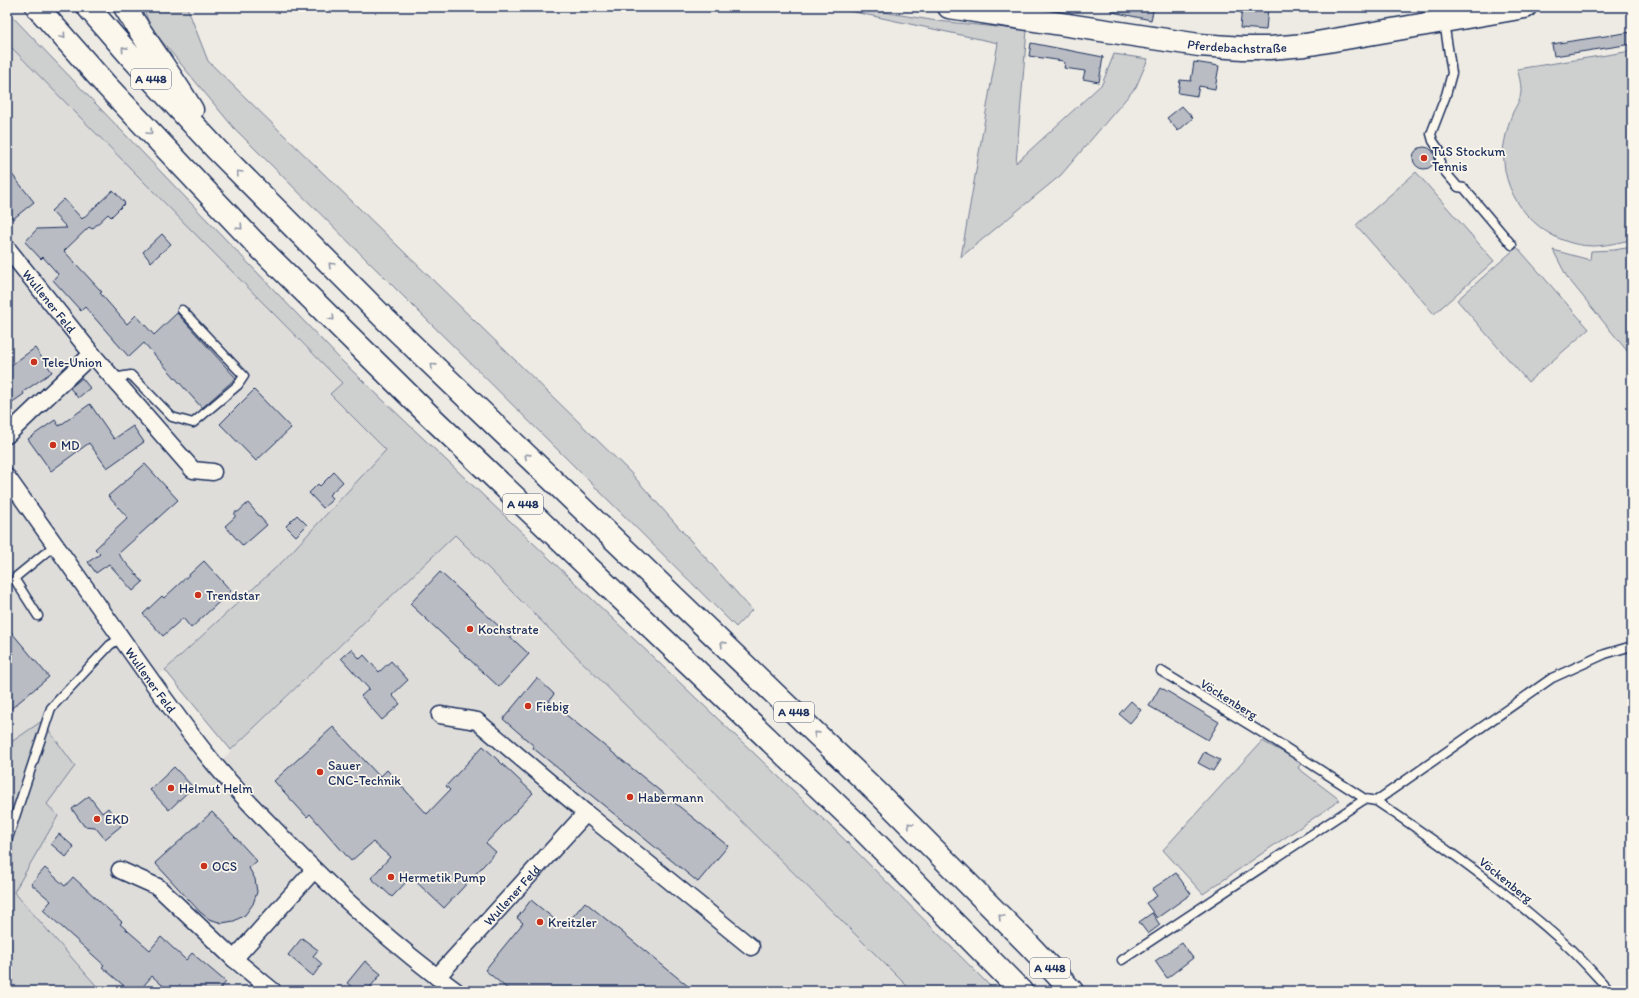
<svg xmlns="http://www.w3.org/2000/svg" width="1639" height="998" viewBox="0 0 1639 998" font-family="Itim,sans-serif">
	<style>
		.built { fill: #deddda }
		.green { fill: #cecfcf; stroke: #747f96 }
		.building { fill: #b9bcc3; stroke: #1b2f5e }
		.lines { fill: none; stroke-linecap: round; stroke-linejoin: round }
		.lane-casing { stroke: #1b2f5e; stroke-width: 11 }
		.street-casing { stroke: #1b2f5e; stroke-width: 19 }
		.secondary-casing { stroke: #1b2f5e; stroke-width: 25 }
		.highway-casing { stroke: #1b2f5e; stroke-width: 25 }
		.lane { stroke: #fbf7ec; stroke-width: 8 }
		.street { stroke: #fbf7ec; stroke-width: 16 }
		.secondary { stroke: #fbf7ec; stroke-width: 22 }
		.highway { stroke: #fbf7ec; stroke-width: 22 }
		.oneway { stroke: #8b93a5 }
		.poi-dot { fill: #c8321e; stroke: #fbf7ec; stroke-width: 1.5 }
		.labels { text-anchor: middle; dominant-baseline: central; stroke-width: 3.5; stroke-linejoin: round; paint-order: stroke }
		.shield { fill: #fbf7ec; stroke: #5e6b89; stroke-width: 1 }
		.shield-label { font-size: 12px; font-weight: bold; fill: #1b2f5e }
		.street-label { font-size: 13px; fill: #1b2f5e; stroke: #fbf7ec }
		.poi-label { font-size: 13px; fill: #1b2f5e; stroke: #fbf7ec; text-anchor: start }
	</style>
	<rect width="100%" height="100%" fill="#eeebe4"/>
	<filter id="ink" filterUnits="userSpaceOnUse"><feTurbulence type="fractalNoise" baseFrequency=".025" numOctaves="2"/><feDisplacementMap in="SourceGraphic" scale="8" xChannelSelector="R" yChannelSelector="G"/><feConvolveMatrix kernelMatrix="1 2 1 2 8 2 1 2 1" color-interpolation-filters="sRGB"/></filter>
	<g filter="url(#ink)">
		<path class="built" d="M7,43l335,340 44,67 -102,110 -139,128 64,84 246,-237 455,454 -12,2h-797l-87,-99 44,-76 -11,-12 -5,-83 -35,24z"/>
		<path class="green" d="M143,7h44l21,54 421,410 123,139 -16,17 -502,-499 -83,-100z
			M831,7h22l84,14 90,9 -11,133 86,-79 12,-30 34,5 -12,28 -75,88 -100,82 37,-214z
			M7,11l335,350 500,476 153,154h-97l12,-2 -455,-454 -224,215 -66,-80 119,-110 102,-110 -56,-56 12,-11 -335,-340z
			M1632,51v189c-13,2 -26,6 -39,6 -45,0 -86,-39 -89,-84 0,-4 -1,-8 -1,-12 2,-12 5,-27 10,-38 4,-8 8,-13 8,-22 0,-7 -2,-15 -4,-21z
			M1416,172l78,89 -60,53 -78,-89z
			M1517,247l72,82 -61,53 -71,-82z
			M1632,247v110l-65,-80 -14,-27 37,10 1,-9 23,-1z
			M42,721l33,45 -28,38 11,12 -44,76 87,99h-94v-246z
			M1262,741l40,21 -4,6 42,32 -137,94 -40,-44z"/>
		<path class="building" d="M1112,7h42l-3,13 -39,-8z
			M1242,7h26l-2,23 -26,-2z
			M1632,32v12l-78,12 -2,-12z
			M1031,43l72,14 -4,25 -16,-3 2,-8 -21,-3 1,-5 -2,-2 -34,-5z
			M1194,62l25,4 -4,23 -16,-3 -2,10 -19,-3 2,-13 11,1z
			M1182,106l11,12 -15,13 -11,-13z
			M1413 158a11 11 0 1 1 22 0a11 11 0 1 1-22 0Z
			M7,168l27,34 -21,17 -6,-8z
			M113,190l12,13 -14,14 -3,-3 -16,15 -3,-2 -25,24 38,41 -2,1 27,31 9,-9 18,20 23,-22 59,65 -34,30 -58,-65 -15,14 -44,-50 -4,4 -28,-31 5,-6 -15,-17 -2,2 -16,-17 12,-13 30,-1 -16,-17 13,-12 18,20z
			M162,234l9,10 -20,18 -8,-10z
			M35,348l17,24 -29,20 1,2 -17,12v-38z
			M82,378l8,10 -12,10 -8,-10z
			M254,390l37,38 -35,33 -36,-37z
			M90,404l24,35 19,-13 11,16 -37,26 -18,-25 -38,28 -23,-32 27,-19 4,6z
			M145,464l33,36 -60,54 25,28 -10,9 -24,-27 -13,9 -8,-11 12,-8 -5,-5 33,-31 -20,-22z
			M334,472l9,10 -14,13 4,4 -10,9 -14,-15 9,-9 2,2z
			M248,503l19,22 -24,21 -18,-20 10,-9v-5h3z
			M297,515l10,10 -11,11 -10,-10z
			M204,561l27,30 -40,37 -8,-10 -20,18 -20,-22 19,-18 2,2z
			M440,572l89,82 -30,33 -89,-83z
			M7,627l42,50 -42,35z
			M351,649l9,10 4,-4 15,17 12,-11 17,19 -16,15 8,9 -18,16 -21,-24 8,-7 -28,-31z
			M537,678l17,16 -5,7 179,145 -30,36 -165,-134 1,-2 -31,-27z
			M1160,687l59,35 -11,18 -59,-34z
			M1131,701l10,9 -11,13 -11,-9z
			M333,727l47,50 7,-7 40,44 23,-24 -4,-4 37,-40 50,47 -47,50 10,9 -52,56 -33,-31 -19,20 -21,-19 19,-21 -17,-15 -22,19 -41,-47 -3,3 -33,-36z
			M1204,752l16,8 -7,11 -15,-8z
			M174,767l19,20 -24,23 -19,-20z
			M89,796l13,17 6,-5 13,18 -16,13 -10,-12 -11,-1 -12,-17z
			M212,812l45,49 -8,7 6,11 2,13 -4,12 -8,11 -11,6 -12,2 -13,-4 -9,-7 -45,-49z
			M59,834l15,13 -8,10 -15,-13z
			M45,868l20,18 8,-9 49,45 -2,2 30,26 11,-13 25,23 6,-7 34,29 -8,9h-49l-17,-15 -13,15h-9l-28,-24 2,-2 -61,-55 8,-9 -20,-17z
			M1176,873l15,21 -34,24 -11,-15 11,-7 -5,-7z
			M531,900l33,27 21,-25 109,89h-184l-25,-21 38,-47 -6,-5z
			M1152,913l8,12 -12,9 -9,-12z
			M302,938l16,12 -5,6 9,8 -9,12 -25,-21z
			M1182,943l11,15 -26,20 -12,-17z
			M365,961l16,13 -14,17h-10l-10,-8z"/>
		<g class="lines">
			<g class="lane-casing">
				<path id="lane" d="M1444,22l8,51 -6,22 -15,39 2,7 7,10v15l18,21 6,1 48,57
					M113,378l18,-3 41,42 21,6 45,-38 6,-9 -62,-66
					M38,616l-23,-36 2,-4 38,-31
					M1161,671l113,69 91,59
					M1376,801c65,43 129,89 188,142 16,14 31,32 46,48
					M7,841l44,-133 59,-63 11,-7
					M1122,960l243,-161 11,2 176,-123 53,-24 27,-8"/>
			</g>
			<g class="street-casing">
				<g id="street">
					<path id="s1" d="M7,248l85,106"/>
					<path d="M7,435l85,-81 101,116 20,2"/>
					<path id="s2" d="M7,477c36,51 73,103 110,155 30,43 60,86 94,128 21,26 46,51 70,76 54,56 112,109 175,155"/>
					<path d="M586,813l165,134"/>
					<path d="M120,870l38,17 76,72 80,-89"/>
					<path d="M234,959l39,32"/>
					<path id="s3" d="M437,977l149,-164 -109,-92 -37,-6"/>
				</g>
			</g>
			<g class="secondary-casing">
				<g id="secondary">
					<path id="s4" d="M949,7l250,38 44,3h27l35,-3 220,-38"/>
				</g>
			</g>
			<g class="highway-casing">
				<path id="highway" d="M37,7l68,77 148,157 175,173 429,410 164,167
					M88,7l45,52 84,91 170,171 494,475 148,149 43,46
					M125,7c21,35 46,68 67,103"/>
			</g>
			<use href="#lane" class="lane"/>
			<use href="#street" class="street"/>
			<use href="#secondary" class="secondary"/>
			<use href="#highway" class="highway"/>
		</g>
		<defs><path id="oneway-chevron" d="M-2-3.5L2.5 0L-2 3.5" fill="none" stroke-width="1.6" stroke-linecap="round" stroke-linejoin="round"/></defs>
		<g class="oneway">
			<use href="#oneway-chevron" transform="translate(63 36) rotate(49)"/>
			<use href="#oneway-chevron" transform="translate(124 49) rotate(-131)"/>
			<use href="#oneway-chevron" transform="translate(150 132) rotate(47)"/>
			<use href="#oneway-chevron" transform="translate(239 173) rotate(-135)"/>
			<use href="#oneway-chevron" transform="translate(240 227) rotate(47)"/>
			<use href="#oneway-chevron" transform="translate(331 265) rotate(-135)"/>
			<use href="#oneway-chevron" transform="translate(332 318) rotate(45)"/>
			<use href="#oneway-chevron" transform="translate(433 366) rotate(-136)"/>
			<use href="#oneway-chevron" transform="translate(527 456) rotate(-136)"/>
			<use href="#oneway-chevron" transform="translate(723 644) rotate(-136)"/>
			<use href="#oneway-chevron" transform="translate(816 734) rotate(-136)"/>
			<use href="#oneway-chevron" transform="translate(910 825) rotate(-135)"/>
			<use href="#oneway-chevron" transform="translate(1001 917) rotate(-135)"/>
		</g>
	</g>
	<g class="poi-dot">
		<circle cx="1424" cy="158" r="4"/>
		<circle cx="34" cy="362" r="4"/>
		<circle cx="53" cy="445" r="4"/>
		<circle cx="198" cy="595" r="4"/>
		<circle cx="470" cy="629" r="4"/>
		<circle cx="528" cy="706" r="4"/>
		<circle cx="320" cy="772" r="4"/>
		<circle cx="171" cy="788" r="4"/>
		<circle cx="630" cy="797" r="4"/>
		<circle cx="97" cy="819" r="4"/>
		<circle cx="204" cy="866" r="4"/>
		<circle cx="391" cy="877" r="4"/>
		<circle cx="540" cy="922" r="4"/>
	</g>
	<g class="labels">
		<g class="shield">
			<rect x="131" y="69" width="40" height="20" rx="3"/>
			<rect x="503" y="494" width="40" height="20" rx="3"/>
			<rect x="774" y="702" width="40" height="20" rx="3"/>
			<rect x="1030" y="958" width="40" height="20" rx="3"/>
		</g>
		<g class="shield-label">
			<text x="151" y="79">A 448</text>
			<text x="523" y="504">A 448</text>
			<text x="794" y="712">A 448</text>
			<text x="1050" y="968">A 448</text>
		</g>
		<g class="street-label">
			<text stroke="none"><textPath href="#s4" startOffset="291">Pferdebachstraße</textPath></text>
			<text stroke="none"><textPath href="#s1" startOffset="68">Wullener Feld</textPath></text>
			<text stroke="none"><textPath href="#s2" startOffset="249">Wullener Feld</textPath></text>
			<text transform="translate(1229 699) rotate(32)">Vöckenberg</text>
			<text transform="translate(1506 880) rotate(39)">Vöckenberg</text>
			<text stroke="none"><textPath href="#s3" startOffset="111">Wullener Feld</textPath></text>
		</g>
		<g class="poi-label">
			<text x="1432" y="151">TuS Stockum<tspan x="1432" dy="15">Tennis</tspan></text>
			<text x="42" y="362">Tele-Union</text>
			<text x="61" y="445">MD</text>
			<text x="206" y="595">Trendstar</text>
			<text x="478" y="629">Kochstrate</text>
			<text x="536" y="706">Fiebig</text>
			<text x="328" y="765">Sauer<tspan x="328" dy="15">CNC-Technik</tspan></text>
			<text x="179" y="788">Helmut Helm</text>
			<text x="638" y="797">Habermann</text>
			<text x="105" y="819">EKD</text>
			<text x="212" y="866">OCS</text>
			<text x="399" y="877">Hermetik Pump</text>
			<text x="548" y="922">Kreitzler</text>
		</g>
	</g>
	<rect width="1639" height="998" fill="none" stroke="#fbf7ec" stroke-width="24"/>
	<rect x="12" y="12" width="1615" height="974" fill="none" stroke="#1b2f5e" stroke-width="1.5" filter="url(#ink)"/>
</svg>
